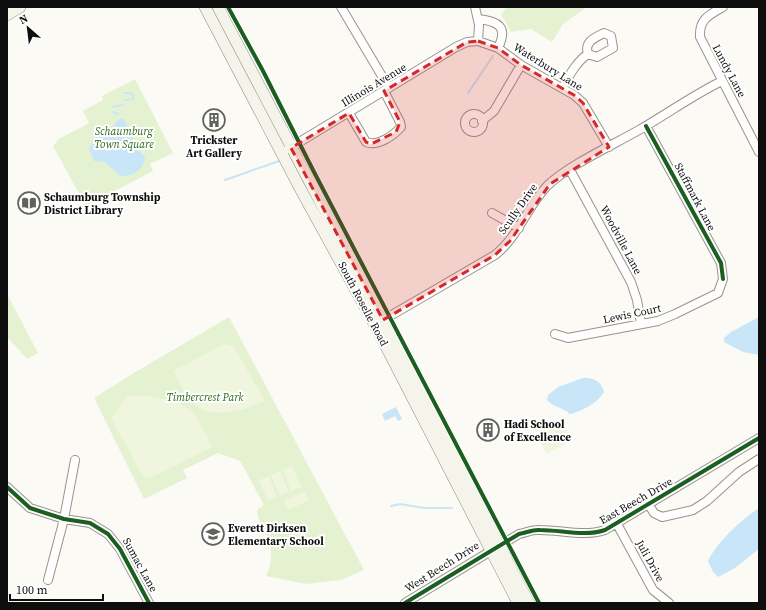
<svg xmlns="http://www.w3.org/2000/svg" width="766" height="610" viewBox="0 0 766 610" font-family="'Source Serif 4',serif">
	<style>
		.green { fill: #e5f2d2 }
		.pitch { fill: #eff6dd }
		.water { fill: #c8e6f7 }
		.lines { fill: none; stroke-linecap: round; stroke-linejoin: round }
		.stream { stroke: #c8e6f7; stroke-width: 2 }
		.minor-casing { stroke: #959492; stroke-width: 10 }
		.secondary-casing { stroke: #8c8b88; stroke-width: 12 }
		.minor { stroke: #fffefd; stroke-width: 8 }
		.secondary { stroke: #f5f4ea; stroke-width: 11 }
		.cycleway-casing { stroke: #fff; stroke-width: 6 }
		.cycleway { stroke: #1b5e20; stroke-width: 4 }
		.marked { fill: #d62828; fill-opacity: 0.2; stroke: #d62828; stroke-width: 3; stroke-dasharray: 8 5; stroke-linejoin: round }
		.labels { text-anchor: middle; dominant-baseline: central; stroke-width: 4; stroke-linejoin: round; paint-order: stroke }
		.street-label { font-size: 11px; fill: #0e0e0e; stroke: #fff }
		.park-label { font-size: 11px; font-style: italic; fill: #2c691c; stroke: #fff }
		.poi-label { font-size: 11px; font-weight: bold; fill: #0e0e0e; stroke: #fff; text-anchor: start }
	</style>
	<rect width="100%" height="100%" fill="#fcfaf4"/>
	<path class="green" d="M507,7h80l-24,17 -11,18 -21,-13 -20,3 -10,-18z
		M135,79l38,74 -23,11 3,7 -67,35 -33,-60 6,-7 30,-16 -6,-12 20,-11 -1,-4z
		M7,294l31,59 -11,6 -20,-22z
		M229,317l135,253 -23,10 -35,4 -40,-8c2,-5 5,-12 5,-18 2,-17 -13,-31 -14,-48l7,-5 -24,-44 -22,-8 -35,17 4,8 -43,21 -50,-101 38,-24z"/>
	<path class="pitch" d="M224,344l9,2 32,55c-21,9 -51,20 -72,2 -8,-7 -14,-23 -19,-32z
		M127,396c18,-1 45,2 60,12 12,8 19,27 25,39l-62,31 -7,-2 -32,-58z
		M561,421l11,19 -25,14 -11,-19z
		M292,466l9,21 -10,4 -8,-21z
		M280,471l9,21 -9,4 -9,-21z
		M269,477l8,20 -9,4 -9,-21z
		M305,492l4,8 -21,10 -4,-9z"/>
	<path class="water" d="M123,118l10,18v9l12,12c-2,14 -12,19 -25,19l-15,-14 -11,-1 -5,-12 10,-18 14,-4 5,-7z
		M759,317v38l-16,-3 -19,-10v-4l7,-6z
		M583,378c10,-1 19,4 21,14 -7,11 -21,19 -34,22 -8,-7 -17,-7 -23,-14l1,-5 10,-8z
		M396,407l6,12 -4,2 -3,-5 -10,5 -3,-7z
		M759,508v41l-24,19 -17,9 -5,-5 -5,-11c9,-19 34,-42 51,-53z"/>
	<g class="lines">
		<path class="stream" d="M124,93h7l3,3 -1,3 -8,1
			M468,93l25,-37
			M113,107l10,-2
			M113,112l5,2
			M225,180l54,-19
			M391,506l9,-2 24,4h28"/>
		<g class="minor-casing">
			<path id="minor" d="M341,7l48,81
				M475,7l4,18 -1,16 20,7 23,17 53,30 9,8 26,44
				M723,7c-14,8 -24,12 -23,30l59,115
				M478,19c19,2 31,7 20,29
				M604,33l7,3 2,12 -16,9 -9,-3c-4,-12 6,-16 16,-21z
				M563,87c6,-11 13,-25 25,-33
				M349,113l17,29c11,5 27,-6 35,-15l-1,-5 -16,-31
				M465 123a9 9 0 1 1 18 0a9 9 0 1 1-18 0Z
				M482,121l12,-10 27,-46
				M288,149l168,-102 11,-5 11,-1
				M570,170l61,112 6,18 4,24
				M492,213l27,15
				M378,323l117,-68c24,-19 32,-49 53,-70 23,-21 63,-39 91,-55 28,-16 54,-35 83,-49
				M555,334l13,4 90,-17 17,-7 43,-21 5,-14 -2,-16 -75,-137
				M7,487l23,21 34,11 26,4 18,11 12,15 29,54
				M649,505l5,8 8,4 31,-7 14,-9 32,-29 20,-13
				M617,524l36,66 16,13
				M48,580l16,-61 11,-59
				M405,603l114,-69c7,-1 14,-5 21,-4 22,0 44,7 65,0l154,-92"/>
		</g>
		<g class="secondary-casing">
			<path id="secondary" d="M205,7l97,185 73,133 143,278
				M218,7l223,425 88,171
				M7,15l13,-8"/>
		</g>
		<use href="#minor" class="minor"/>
		<use href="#secondary" class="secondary"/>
		<g class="cycleway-casing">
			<path id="cycleway" d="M228,7l35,64 51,101 225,431
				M646,126l75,137 2,16
				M7,487l23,21 34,11 26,4 18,11 12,15 29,54
				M405,603l114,-69c7,-1 14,-5 21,-4 22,0 44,7 65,0l154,-92"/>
		</g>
		<use href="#cycleway" class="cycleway"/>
	</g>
	<path class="marked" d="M478,41l20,7 23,17 53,30 9,8 26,44 -59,37 -40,57 -15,14 -112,65 -92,-172 58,-35 17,29 5,2 25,-12 4,-10 -16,-31 83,-49z"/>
	<defs>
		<g id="building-ring" transform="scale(1.15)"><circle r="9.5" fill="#fff" stroke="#61615e" stroke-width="1.5"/><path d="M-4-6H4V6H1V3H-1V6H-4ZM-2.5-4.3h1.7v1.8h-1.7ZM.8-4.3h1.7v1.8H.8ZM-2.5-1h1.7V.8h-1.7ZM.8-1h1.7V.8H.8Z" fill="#61615e"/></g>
		<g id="library-ring" transform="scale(1.15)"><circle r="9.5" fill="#fff" stroke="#61615e" stroke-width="1.5"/><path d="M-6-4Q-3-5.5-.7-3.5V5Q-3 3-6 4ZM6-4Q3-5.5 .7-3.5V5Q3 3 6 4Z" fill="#61615e"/></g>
		<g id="school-ring" transform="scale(1.15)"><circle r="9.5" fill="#fff" stroke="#61615e" stroke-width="1.5"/><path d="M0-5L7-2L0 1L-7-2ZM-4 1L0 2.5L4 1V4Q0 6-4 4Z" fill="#61615e"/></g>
	</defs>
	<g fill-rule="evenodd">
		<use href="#building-ring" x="214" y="120"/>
		<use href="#library-ring" x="29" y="203"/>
		<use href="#building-ring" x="488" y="430"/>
		<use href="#school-ring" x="213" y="534"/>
	</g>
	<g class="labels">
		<g class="street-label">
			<text transform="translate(548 67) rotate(32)">Waterbury Lane</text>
			<text transform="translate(729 71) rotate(62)">Lundy Lane</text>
			<text transform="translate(374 85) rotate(-31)">Illinois Avenue</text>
			<text transform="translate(695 197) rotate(62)">Staffmark Lane</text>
			<text transform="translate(518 209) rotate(-55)">Scully Drive</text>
			<text transform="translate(621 240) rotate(62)">Woodville Lane</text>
			<text transform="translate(363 304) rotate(62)">South Roselle Road</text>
			<text transform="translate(632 314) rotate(-12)">Lewis Court</text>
			<text transform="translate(636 501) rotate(-30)">East Beech Drive</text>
			<text transform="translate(650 561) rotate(61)">Juli Drive</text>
			<text transform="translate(140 565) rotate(61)">Sumac Lane</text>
			<text transform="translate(442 567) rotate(-32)">West Beech Drive</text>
		</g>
		<g class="park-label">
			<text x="124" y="131">Schaumburg<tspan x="124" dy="13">Town Square</tspan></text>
			<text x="205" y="397">Timbercrest Park</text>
		</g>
		<g class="poi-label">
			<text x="214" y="140" text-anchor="middle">Trickster<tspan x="214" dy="13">Art Gallery</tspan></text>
			<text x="44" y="197">Schaumburg Township<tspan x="44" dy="13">District Library</tspan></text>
			<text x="504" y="424">Hadi School<tspan x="504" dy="13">of Excellence</tspan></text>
			<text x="228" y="528">Everett Dirksen<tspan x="228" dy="13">Elementary School</tspan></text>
		</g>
	</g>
	<rect width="766" height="610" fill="none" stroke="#0e0e0e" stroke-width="16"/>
	<g transform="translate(28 28) rotate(332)" stroke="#ffffff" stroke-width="3" paint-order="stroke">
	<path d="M0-3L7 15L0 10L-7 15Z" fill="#0e0e0e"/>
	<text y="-6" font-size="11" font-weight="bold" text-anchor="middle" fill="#0e0e0e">N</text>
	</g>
	<path d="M10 594v6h93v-6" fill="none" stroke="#0e0e0e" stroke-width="2"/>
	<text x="16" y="594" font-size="12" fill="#0e0e0e" stroke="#ffffff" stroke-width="3" paint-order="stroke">100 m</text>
</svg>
